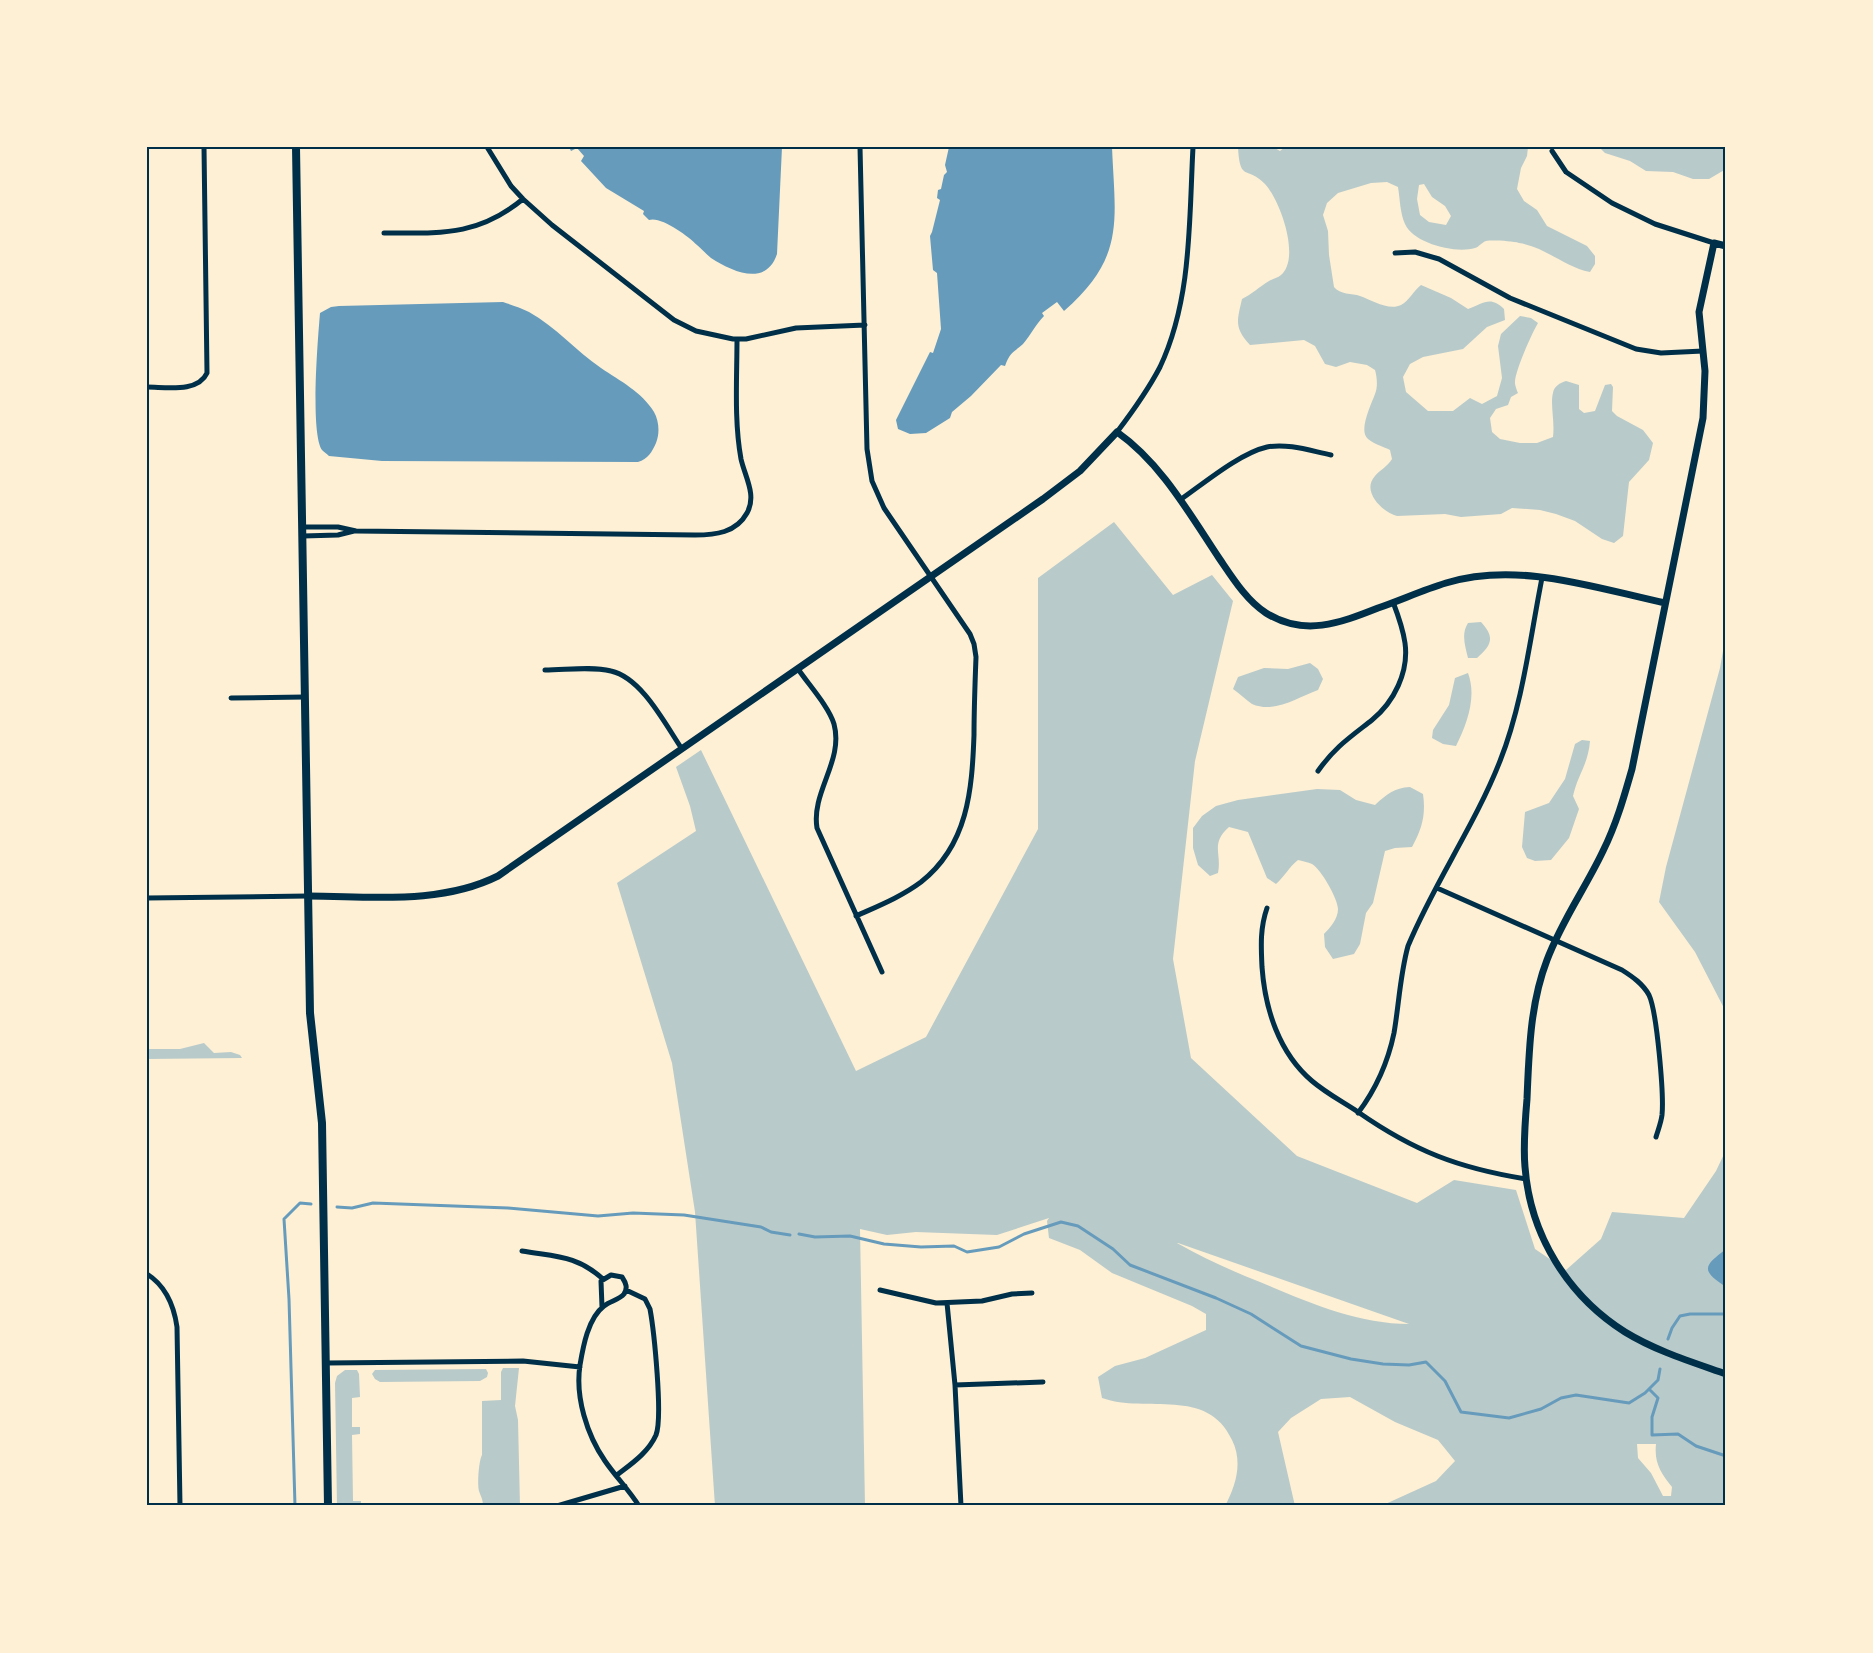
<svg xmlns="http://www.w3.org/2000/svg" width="1873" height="1653" viewBox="0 0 1873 1653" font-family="Spectral,serif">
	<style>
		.green { fill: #b9caca; fill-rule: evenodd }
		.water { fill: #669bbc }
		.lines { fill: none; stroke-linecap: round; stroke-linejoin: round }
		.stream { stroke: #669bbc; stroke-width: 3 }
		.minor { stroke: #003049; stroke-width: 5 }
		.tertiary { stroke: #003049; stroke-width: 7 }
		.secondary { stroke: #003049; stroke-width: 8 }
		.neatline { fill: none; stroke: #003049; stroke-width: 2 }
	</style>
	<rect width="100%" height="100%" fill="#fdf0d5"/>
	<path class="green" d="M1238,147h35l7,4 5,-4h243l-1,9 -6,12 -4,21 7,12 13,9 10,16 40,20 8,10v8l-5,8c-26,-5 -44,-25 -71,-29 -7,-2 -27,-3 -33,-2 -4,1 -7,6 -11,7 -20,6 -62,-5 -70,-24 -5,-11 -5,-25 -7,-37l-11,-5 -16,1 -33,10 -11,10 -4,12 5,16 1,24 5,32c6,8 18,6 26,9 11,4 29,15 41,9 8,-4 13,-15 20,-20l30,13 17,11c15,-5 22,-14 36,0l1,11 -18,7 -24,22 -40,8 -13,7 -7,13 3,15 22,19h25l17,-13 12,6 15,-8 5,-18 -4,-32 3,-12 19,-18 11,2 7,5c-6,10 -24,50 -23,60 0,2 2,8 3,10l-7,4 -3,8 -12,4 -6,9 2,14 8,7 20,4h17l16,-6c2,-15 -3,-33 0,-44 1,-7 7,-10 13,-12l13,4v24l5,4 11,-2 10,-26 6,-1 2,3 -1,24 5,5 26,14 10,13 -4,17 -20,22 -6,54 -9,7 -12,-4 -27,-18 -19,-7 -16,-4 -28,-2 -11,6 -40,3 -16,-3 -48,2c-15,-4 -36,-25 -22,-40 6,-7 12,-9 17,-17l-2,-9c-6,-3 -16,-6 -22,-11 -10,-8 3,-34 7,-45 3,-7 2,-17 0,-24l-8,-5 -17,-3 -14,5 -11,-3 -10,-18 -11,-6 -54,5c-16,-17 -13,-24 -8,-46 10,-5 17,-12 27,-18 3,-2 9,-3 12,-6 20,-17 -1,-75 -16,-91 -18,-19 -25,-1 -27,-37zM1424,184l8,13 13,9 6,10 -5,9 -17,-3 -9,-7 -3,-16 2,-14z
		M1599,147h127v22l-17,10h-16l-20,-7 -27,-1 -16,-10 -25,-8z
		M1114,522l59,73 39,-20 21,26 -38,160 -22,198 18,99 106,98 120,47 37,-23 62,10 19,59 31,21 35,-31 11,-27 72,6 32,-47 10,-21v356h-345l55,-25 19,-20 -17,-21 -43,-18 -45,-25 -29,2 -30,19 -13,14 17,74h-70c11,-21 18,-44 7,-66 -25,-54 -85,-26 -130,-42l-4,-21 17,-11 30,-8 61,-28v-16l-14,-8 -80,-33 -32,-23 -31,-12 -2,-17 2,-3 -52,17 -81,-3 -29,3 -27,-6 5,277h-150l-20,-294 -23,-149 -55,-180 79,-52 -6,-25 -14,-39 25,-17 155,321 70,-34 112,-208v-251zM1177,1243h1l231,81c-51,0 -102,-22 -149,-42 -28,-11 -57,-24 -83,-39zM1637,1444h19c-2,19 5,29 16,43l-1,9h-8l-12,-23 -13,-15z
		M1481,622c14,15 11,23 -4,36h-9c-3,-13 -7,-24 0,-35z
		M1726,634v378l-31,-60 -36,-50 7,-35 54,-199z
		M1310,663l8,6 5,10 -5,11c-20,7 -43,24 -66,14 -6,-4 -13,-11 -19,-15l5,-12 26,-9 24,1z
		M1468,673c9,24 -1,51 -12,73l-13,-2 -11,-6 1,-8 16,-25 6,-27z
		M1582,740l8,1c-2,24 -12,33 -17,55l6,13 -10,29 -18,22 -16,1 -8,-3 -5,-11 3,-35 24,-9 16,-24 10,-35z
		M1410,787l13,7c3,21 -1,35 -11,53l-17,1 -10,3 -12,52 -7,10 -6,31 -6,10 -21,5 -8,-12 -1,-13c6,-6 14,-15 14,-25 0,-10 -17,-40 -26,-45 -4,-2 -10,-3 -14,-4 -9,7 -13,16 -22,24l-9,-6 -19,-46 -19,-5c-19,17 -7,26 -11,46l-8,3 -12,-11 -5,-17v-20l9,-12 14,-10 22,-6 79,-11 23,1 16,10 19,5c12,-11 19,-17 35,-18z
		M204,1043l10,10 17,-1 9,3 2,3 -95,1v-10h33z
		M503,1368h16l-4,38 3,14 2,86h-37c0,-7 -2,-9 -4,-15 -2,-7 0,-31 3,-36v-54l19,-1v-28z
		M486,1369l2,4 -1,4 -7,4 -100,1 -5,-3 -3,-5 3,-4z
		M345,1370h12l2,4 1,23 -8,1v29h8v7l-8,1 1,66h8v5h-24l-2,-123 2,-7z"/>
	<path class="water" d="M569,147h213l-5,107c-11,33 -44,18 -66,4 -5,-4 -9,-9 -14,-13 -9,-9 -36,-29 -48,-25l-6,-6 1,-3 -38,-23 -25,-27 3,-5 -7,-8 -6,3z
		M949,147h163c3,73 14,110 -48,164l-7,-9 -15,11 2,3c-9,9 -13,19 -21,28 -10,9 -13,8 -18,22l-4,-1 -30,31 -19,16 -2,6 -24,15 -16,1 -12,-5 -2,-9 34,-68 3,1 8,-24 -4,-56 -4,-3 -3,-34 2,-4 8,-32 -3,-2 1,-8 3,-1 3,-14 3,-3 -2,-7z
		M503,302c9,3 18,6 26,10 27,15 47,39 72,56 19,13 41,24 53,44 5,9 6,21 2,31 -4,9 -8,16 -18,19l-256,-1 -53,-5c-2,-2 -5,-4 -7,-6 -12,-18 -4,-112 -2,-137l11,-6 8,-1z
		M1726,1249v38c-26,-17 -22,-21 0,-38z"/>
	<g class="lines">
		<path class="stream" d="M337,1207l15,1 21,-5 135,5 90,8 35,-3 51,2 77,12 10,5 19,3
			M799,1234l16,3 35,-1 34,8 37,3 33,-1 13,6 32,-5 25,-13 37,-12 17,4 35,23 17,16 86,33 35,16 50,32 50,13 32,5 26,1 17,-3 19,19 16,31 48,6 32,-9 20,-11 15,-3 53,8 16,-10 13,-13 2,-11
			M1668,1339l4,-11 8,-12 10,-2h36
			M1649,1389l9,9 -6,19v18l26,-1 18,12 30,10
			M295,1506l-6,-207 -5,-80 16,-16 11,1"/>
		<path class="minor" d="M487,147l24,39 12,13 29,26 122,95 22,11 37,8h13l50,-11 69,-3
			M1552,151l14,21 46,31 43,21 59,19
			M384,233c55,0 93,4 139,-34
			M1395,253l20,-1 24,7 71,39 126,51 25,4 42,-2
			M147,387c19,0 51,6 60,-14l-3,-226
			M1117,432c16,-21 31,-42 43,-65 32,-68 29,-146 33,-220
			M1180,500c23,-16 60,-47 87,-53 21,-4 44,4 64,8
			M302,527h36l18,4 339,4c20,0 41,-2 52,-22 10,-18 -2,-36 -6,-54 -7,-38 -4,-81 -4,-120
			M303,536l35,-1 16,-4
			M798,669c11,16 31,38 36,55 10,37 -23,68 -17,104l65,144
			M545,670c21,0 46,-4 66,1 31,7 54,53 71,78
			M231,698l74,-1
			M1318,771c17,-24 31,-33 54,-51 22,-18 37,-48 33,-77 -2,-14 -7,-28 -12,-41
			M1437,888l185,82c11,7 21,14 27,25 8,17 15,100 13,120 -1,8 -4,15 -6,22
			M147,898l161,-2
			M1267,908c-7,20 -6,38 -5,59 3,42 17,86 50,114 14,12 31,21 46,31 56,39 100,56 168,67
			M856,916c22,-10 45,-19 65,-34 47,-37 51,-92 53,-147 0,-26 1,-52 2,-78l-2,-13 -4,-10 -86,-126 -12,-27 -5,-32 -7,-302
			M1358,1113c18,-24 30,-51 36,-80 5,-29 6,-58 14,-87 26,-63 67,-121 92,-185 23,-58 30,-123 42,-183
			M522,1251c34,6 54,4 81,28
			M147,1274c19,12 27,32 30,53l3,179
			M880,1290l56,13 46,-2 30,-7 20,-1
			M947,1303l8,82 6,121
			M602,1307l-1,-26 10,-6 11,2c4,6 6,11 2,17 -5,6 -14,7 -20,12 -16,12 -21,41 -24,59 -5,32 7,70 25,96 11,16 24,29 34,45
			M327,1363l196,-2 57,6
			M955,1385l88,-3
			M617,1475c14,-11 31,-22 39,-40 7,-18 -2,-104 -6,-126l-5,-10 -19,-9
			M557,1506l68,-20"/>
		<path class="tertiary" d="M1726,246l-12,-3 -15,69 6,59 -2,47 -71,351c-8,28 -16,56 -29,82 -18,38 -41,69 -56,109 -17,44 -18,92 -20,139 -2,23 -4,46 -2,68 5,68 43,129 100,165 31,19 67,30 101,42
			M308,896c63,0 132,9 190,-20l545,-377 37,-28 37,-39c44,31 72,81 102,126 13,19 27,42 47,55 38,24 74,10 112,-5 23,-8 45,-18 68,-25 72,-22 149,5 219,20"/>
		<path class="secondary" d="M296,147l14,866 12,110 6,383"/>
	</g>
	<rect width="1873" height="1653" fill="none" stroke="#fdf0d5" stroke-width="297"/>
	<rect x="148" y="148" width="1576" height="1356" class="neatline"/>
</svg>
